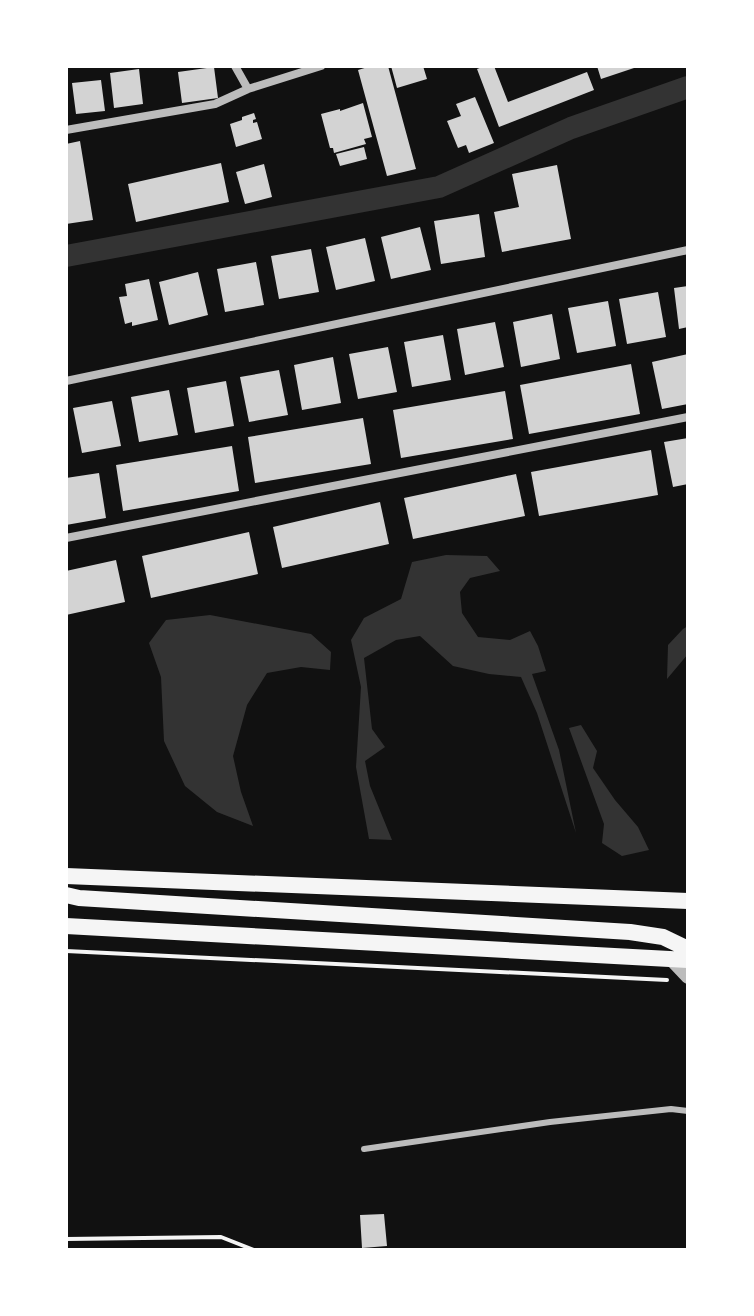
<svg xmlns="http://www.w3.org/2000/svg" width="754" height="1316" viewBox="0 0 754 1316" font-family="'Archivo Narrow',sans-serif">
	<style>
		.water { fill: #333 }
		.lines { fill: none; stroke-linecap: round; stroke-linejoin: round }
		.canal { stroke: #333; stroke-width: 22 }
		.building { fill: #d3d3d3 }
		.path { stroke: #f5f5f5; stroke-width: 4 }
		.service { stroke: #bcbcbc; stroke-width: 6 }
		.minor { stroke: #bcbcbc; stroke-width: 8 }
		.tertiary { stroke: #bcbcbc; stroke-width: 14 }
		.secondary { stroke: #f5f5f5; stroke-width: 16 }
	</style>
	<rect width="100%" height="100%" fill="#111"/>
	<path class="water" d="M446,555l41,1 13,15 -30,7 -10,14 2,21 16,24 32,3 20,-9 8,15 8,25 -14,3 27,76 17,83 -39,-120 -16,-36 -32,-3 -36,-8 -33,-30 -24,4 -32,18 8,71 13,18 -20,14 5,25 22,54 -23,-1 -13,-72 5,-80 -10,-47 13,-22 37,-19 11,-37z
		M210,615l101,19 20,18 -1,18 -29,-3 -34,6 -20,32 -14,51 8,36 12,34 -36,-14 -32,-26 -21,-45 -3,-64 -12,-34 17,-23z
		M688,626v28l-21,25 1,-34 15,-16z
		M581,725l16,26 -4,17 22,32 23,27 11,23 -27,6 -20,-13 2,-19 -35,-96z"/>
	<g class="lines">
		<path class="canal" d="M66,256l373,-69 132,-59 117,-41"/>
	</g>
	<path class="building" d="M371,66h17l28,103 -29,7 -29,-106z
		M391,66h32l4,13 -30,9z
		M485,66h9l14,36 79,-30 7,18 -95,37 -22,-58z
		M597,66h40v1l-36,12z
		M214,67l4,31 -36,5 -4,-31z
		M139,69l4,35 -29,4 -4,-35z
		M101,80l4,31 -29,3 -4,-31z
		M475,97l19,46 -25,10 -3,-8 -8,3 -11,-27 14,-5 -5,-12z
		M363,103l9,34 -8,2 2,5 -32,9 -1,-5h-3l-9,-34 19,-5v2z
		M254,113l2,6 -3,1v3l4,-1 5,17 -26,8 -6,-23 12,-4v-3z
		M80,141l13,79 -27,4v-80z
		M364,147l3,12 -27,7 -4,-12z
		M221,163l8,39 -93,20 -8,-38z
		M264,164l8,33 -27,7 -9,-32z
		M557,165l14,74 -69,13 -8,-40 25,-5 -7,-33z
		M479,214l6,43 -44,7 -7,-43z
		M420,227l11,43 -40,9 -10,-42z
		M365,238l10,43 -39,9 -10,-43z
		M311,249l8,43 -40,7 -8,-43z
		M256,262l8,43 -39,7 -8,-43z
		M198,272l10,43 -39,10 -10,-43z
		M149,279l9,41 -26,6v-4l-7,2 -6,-27 8,-1 -2,-12z
		M688,286v41l-9,2 -5,-41z
		M658,292l8,45 -39,7 -8,-45z
		M608,301l8,45 -39,7 -9,-45z
		M552,314l8,45 -39,8 -8,-45z
		M495,322l9,45 -39,8 -8,-46z
		M443,335l8,45 -39,7 -8,-45z
		M388,347l9,45 -39,7 -9,-45z
		M688,354v50l-26,5 -10,-47z
		M333,357l8,46 -39,7 -8,-45z
		M631,364l9,50 -111,20 -9,-49z
		M279,370l9,45 -39,7 -9,-45z
		M226,381l8,45 -39,7 -8,-45z
		M169,390l9,45 -39,7 -8,-45z
		M505,391l8,48 -112,19 -8,-48z
		M112,401l9,45 -39,7 -9,-45z
		M363,418l8,46 -116,19 -7,-46z
		M688,438v46l-15,3 -9,-45z
		M232,446l7,45 -116,20 -7,-46z
		M651,450l7,45 -119,21 -8,-44z
		M99,473l7,45 -40,7v-47z
		M516,474l9,42 -112,23 -9,-41z
		M380,502l9,42 -107,24 -9,-41z
		M249,532l9,42 -107,24 -9,-42z
		M116,560l9,42 -59,13v-44z
		M384,1214l3,32 -25,2 -2,-33z"/>
	<g class="lines">
		<path class="path" d="M66,951l601,29
			M66,1239l155,-2 33,13"/>
		<path class="service" d="M364,1149l186,-27 121,-13 17,2"/>
		<path class="minor" d="M235,66l13,23
			M66,130l149,-26 33,-15 73,-23
			M66,381l622,-131
			M66,538l622,-121"/>
		<path class="tertiary" d="M671,959l17,18"/>
		<path class="secondary" d="M66,876l622,25
			M66,895l13,3 551,34 33,5 25,12
			M66,926l622,34"/>
	</g>
	<rect width="754" height="1316" fill="none" stroke="#ffffff" stroke-width="136"/>
</svg>
